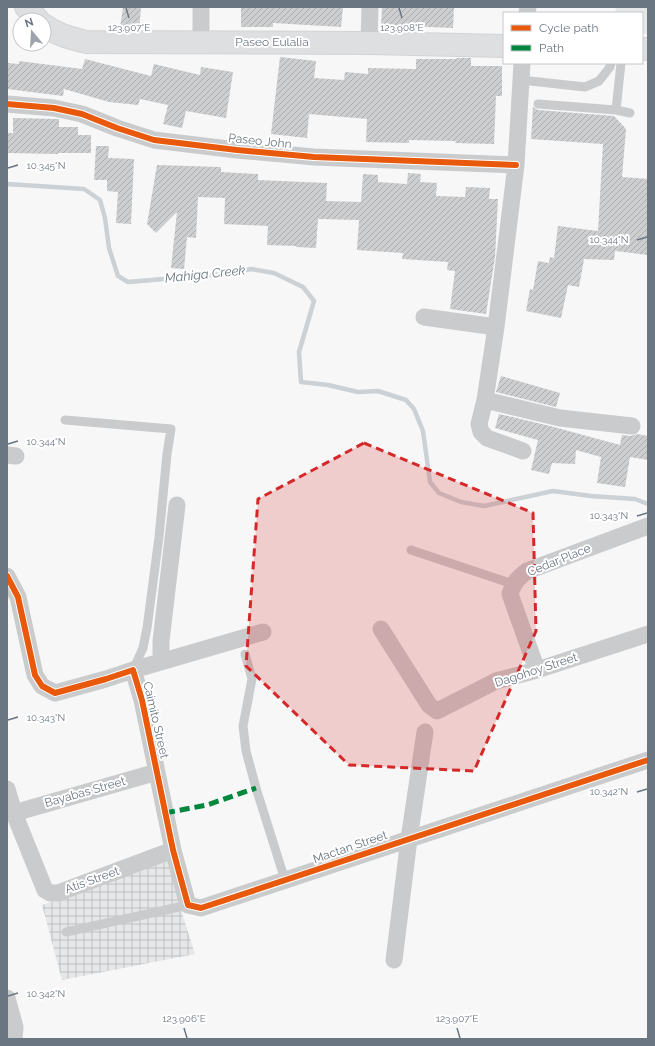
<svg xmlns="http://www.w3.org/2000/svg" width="655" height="1046" viewBox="0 0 655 1046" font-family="Raleway,sans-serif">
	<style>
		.built { fill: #e6e7e8 }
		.industrial { fill: url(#industrial-grid) }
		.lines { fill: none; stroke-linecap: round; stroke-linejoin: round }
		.stream { stroke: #ccd1d5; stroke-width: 4.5 }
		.building { fill: url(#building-hatch) }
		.secondary-casing { stroke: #d3d4d4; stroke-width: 24 }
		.lane { stroke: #cacbcc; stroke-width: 9 }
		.street { stroke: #cacbcc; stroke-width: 17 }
		.secondary { stroke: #dedfe0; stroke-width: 22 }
		.quiet { stroke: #00873e; stroke-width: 5; stroke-dasharray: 10 5; stroke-linecap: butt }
		.cycleway-casing { stroke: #fff; stroke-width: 8 }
		.cycleway { stroke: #e8590c; stroke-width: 6 }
		.marked { fill: #d62828; fill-opacity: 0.2; stroke: #d62828; stroke-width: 3; stroke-dasharray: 8 5; stroke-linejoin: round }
		.ticks { fill: none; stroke: #6b7683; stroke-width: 1.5 }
		.labels { text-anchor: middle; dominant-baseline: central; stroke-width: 4; stroke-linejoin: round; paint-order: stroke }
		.street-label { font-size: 12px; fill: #6b7683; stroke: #fff }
		.water-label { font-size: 13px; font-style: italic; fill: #67767f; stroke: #fff }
		.ticks-label { font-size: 10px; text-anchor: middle; fill: #6b7683; stroke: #fff; stroke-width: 4; stroke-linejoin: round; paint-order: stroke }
	</style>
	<defs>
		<pattern id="industrial-grid" width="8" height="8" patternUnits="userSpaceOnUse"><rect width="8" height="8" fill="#e6e7e8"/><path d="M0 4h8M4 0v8" fill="none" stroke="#bec0c1"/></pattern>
		<pattern id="building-hatch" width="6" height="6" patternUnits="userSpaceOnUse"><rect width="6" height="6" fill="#cdcecf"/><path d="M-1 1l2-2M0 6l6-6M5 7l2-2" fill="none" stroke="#aaacad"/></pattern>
	</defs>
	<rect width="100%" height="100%" fill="#f7f7f7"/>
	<path class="built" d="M616,7h32v27h-6v-21h-27z"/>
	<path class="industrial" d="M171,860l9,47 15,47 -133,26 -20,-75z"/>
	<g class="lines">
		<path class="stream" d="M7,184l77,5 16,11 5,18 4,30 9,28 10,6 96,-8 27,-5 23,4 29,14 11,14 -15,51 2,30 27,3 30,7 20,-1 28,9 8,9 9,22 7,51 9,11 22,9 23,4 69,-15 38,5 44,3 13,5"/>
	</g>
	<path class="building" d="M123,7h18l-2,23 -19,-2z
		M241,7h102l-2,20 -68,-4v4h-32z
		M382,7h72l-1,21 -72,-3z
		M280,57l36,4 -2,17 30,2 1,-8 23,2v-6l48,1v-10h41v-1h14v8h31v30h-6l-2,48 -39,-1 1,-2 -47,-1v3l-43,-1 1,-23 -58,-5 -2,24 -36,-4z
		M85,59l66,17 3,-12 46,11 1,-8 32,5 -7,46 -40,-7 -4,17 -19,-4 5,-19 -28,-6 -2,6 -29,-3 -45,-13 -1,7 -56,-7v-26l12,1v-3l63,8z
		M533,107l5,3 76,6 12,13 -4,48 26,2v76l-33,-4 -1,9 -30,-1 -5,28 -11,-2 -7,33 -35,-7 4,-22 3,1 5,-29 11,2 1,-6 4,1 4,-32 40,5 5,-87 -72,-5z
		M13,118l43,1h3v8h19v8h13v18h-33v1l-51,-1v-20h6z
		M96,146h13l-1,12 26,1 -3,65 -15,-1 2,-31 -11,-1v-11h-13z
		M157,165l64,2v5l37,2v6l69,3 -1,18 35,1 2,-28 15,1v7l29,2 1,-11 13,1 -1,8 17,1 -1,13 29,1 1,-10 24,1 -1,11h9l-3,58 -9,57 -36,-5 5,-38 -8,-1 1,-8 -46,-3 1,-6 -46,-3 2,-30 -41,-1 -2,29 -20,-1v-1l-29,-1 1,-19 -44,-2 1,-26 -27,-1 -2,41 -9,-1 -3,32 -13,-1 6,-56 -21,21 -9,-9z
		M501,376l59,17 -4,14 -60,-15z
		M499,414l51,12 70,19 2,-10 9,1 6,-2 11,2v24l-18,-3 -5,30 -28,-4 4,-26 -25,-7 -1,14 -23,-1 -3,11 -18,-4 7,-30 -43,-12z"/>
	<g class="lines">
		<g class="secondary-casing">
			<path id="secondary" d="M26,7l12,13
				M44,25c13,10 27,13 42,17l283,1 135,3
				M642,49h6"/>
		</g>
		<path class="lane" d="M521,80l64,7 14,-6 11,-14 1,-4
			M538,104l78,6 14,3
			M616,110l5,-47
			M65,420l106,9 -4,25 -8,83 -12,91 -4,20 -10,22
			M411,550l102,34
			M245,654l7,25 -9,47 3,25 10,37 29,92
			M66,932l122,-27"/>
		<path class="street" d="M527,13l1,-6
			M201,42v-35
			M369,43l1,-36
			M522,63l-6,102 -20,162 -11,73 -6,24 2,8 6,6 36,13
			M7,104l47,4 28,6 35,14 37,12 83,10 77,7 202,8
			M424,317l72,10
			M485,400l75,18 72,8
			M7,455l9,1
			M7,576l11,21 17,78 7,11 13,7 51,-14 27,-9 9,30 31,150 15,55 13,3 447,-148
			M381,629l48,76 8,6 59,-30 41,-11 111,-36
			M161,661v-20l16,-136
			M133,670l130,-38
			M537,670l-27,-76c4,-12 7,-15 17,-23l121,-45
			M7,789l7,24 31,77 5,3h8l115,-43
			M14,813l143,-41
			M394,960l15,-121 16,-107
			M7,998l8,29 -1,12"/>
		<use href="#secondary" class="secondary"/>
		<path class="quiet" d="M165,813l42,-8 49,-17"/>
		<g class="cycleway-casing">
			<path id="cycleway" d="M7,104l47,4 28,6 35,14 37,12 83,10 77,7 202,8
				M7,576l11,21 17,78 7,11 13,7 51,-14 27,-9 9,30 31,150 15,55 13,3 447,-148"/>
		</g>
		<use href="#cycleway" class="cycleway"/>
	</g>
	<path class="marked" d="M364,443l169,70 3,118 -62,140 -125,-6 -103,-99 12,-167z"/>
	<path class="ticks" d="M126,8l3,10M399,8l3,10M8,168l10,-3M637,240l10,-3M8,444l10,-3M637,516l10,-3M8,720l10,-3M637,792l10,-3M8,996l10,-3M184,1028l3,10M457,1028l3,10"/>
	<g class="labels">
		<g class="street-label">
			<text x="272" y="42">Paseo Eulalia</text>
			<text transform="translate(260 141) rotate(6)">Paseo John</text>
			<text transform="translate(559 560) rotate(-22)">Cedar Place</text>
			<text transform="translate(536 670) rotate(-18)">Dagohoy Street</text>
			<text transform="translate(156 720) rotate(77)">Caimito Street</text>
			<text transform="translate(85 792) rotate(-16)">Bayabas Street</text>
			<text transform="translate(350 847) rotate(-19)">Mactan Street</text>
			<text transform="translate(92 880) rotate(-20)">Atis Street</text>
		</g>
		<g class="water-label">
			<text transform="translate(205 274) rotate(-6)">Mahiga Creek</text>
		</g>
	</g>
	<g class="ticks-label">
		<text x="129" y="31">123.907°E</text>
		<text x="402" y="31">123.908°E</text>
		<text x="46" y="169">10.345°N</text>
		<text x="609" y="243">10.344°N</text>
		<text x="46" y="445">10.344°N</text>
		<text x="609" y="519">10.343°N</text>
		<text x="46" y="721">10.343°N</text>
		<text x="609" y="795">10.342°N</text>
		<text x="46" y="997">10.342°N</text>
		<text x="184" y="1022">123.906°E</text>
		<text x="457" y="1022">123.907°E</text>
	</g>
	<rect width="655" height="1046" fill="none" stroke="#6b7683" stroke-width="16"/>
	<rect x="503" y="12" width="140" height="52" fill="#ffffff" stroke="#c4c8cd"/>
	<rect x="511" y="25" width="20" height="6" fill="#e8590c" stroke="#c4c8cd"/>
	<text x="539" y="32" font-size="12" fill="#6b7683">Cycle path</text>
	<rect x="511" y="45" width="20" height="6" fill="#00873e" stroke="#c4c8cd"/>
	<text x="539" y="52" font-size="12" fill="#6b7683">Path</text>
	<g transform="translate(32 32) rotate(342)"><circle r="19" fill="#ffffff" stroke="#c4c8cd"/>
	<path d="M0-3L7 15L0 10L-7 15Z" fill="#9ca3ac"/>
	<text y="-6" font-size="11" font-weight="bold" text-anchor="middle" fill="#6b7683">N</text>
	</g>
</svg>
